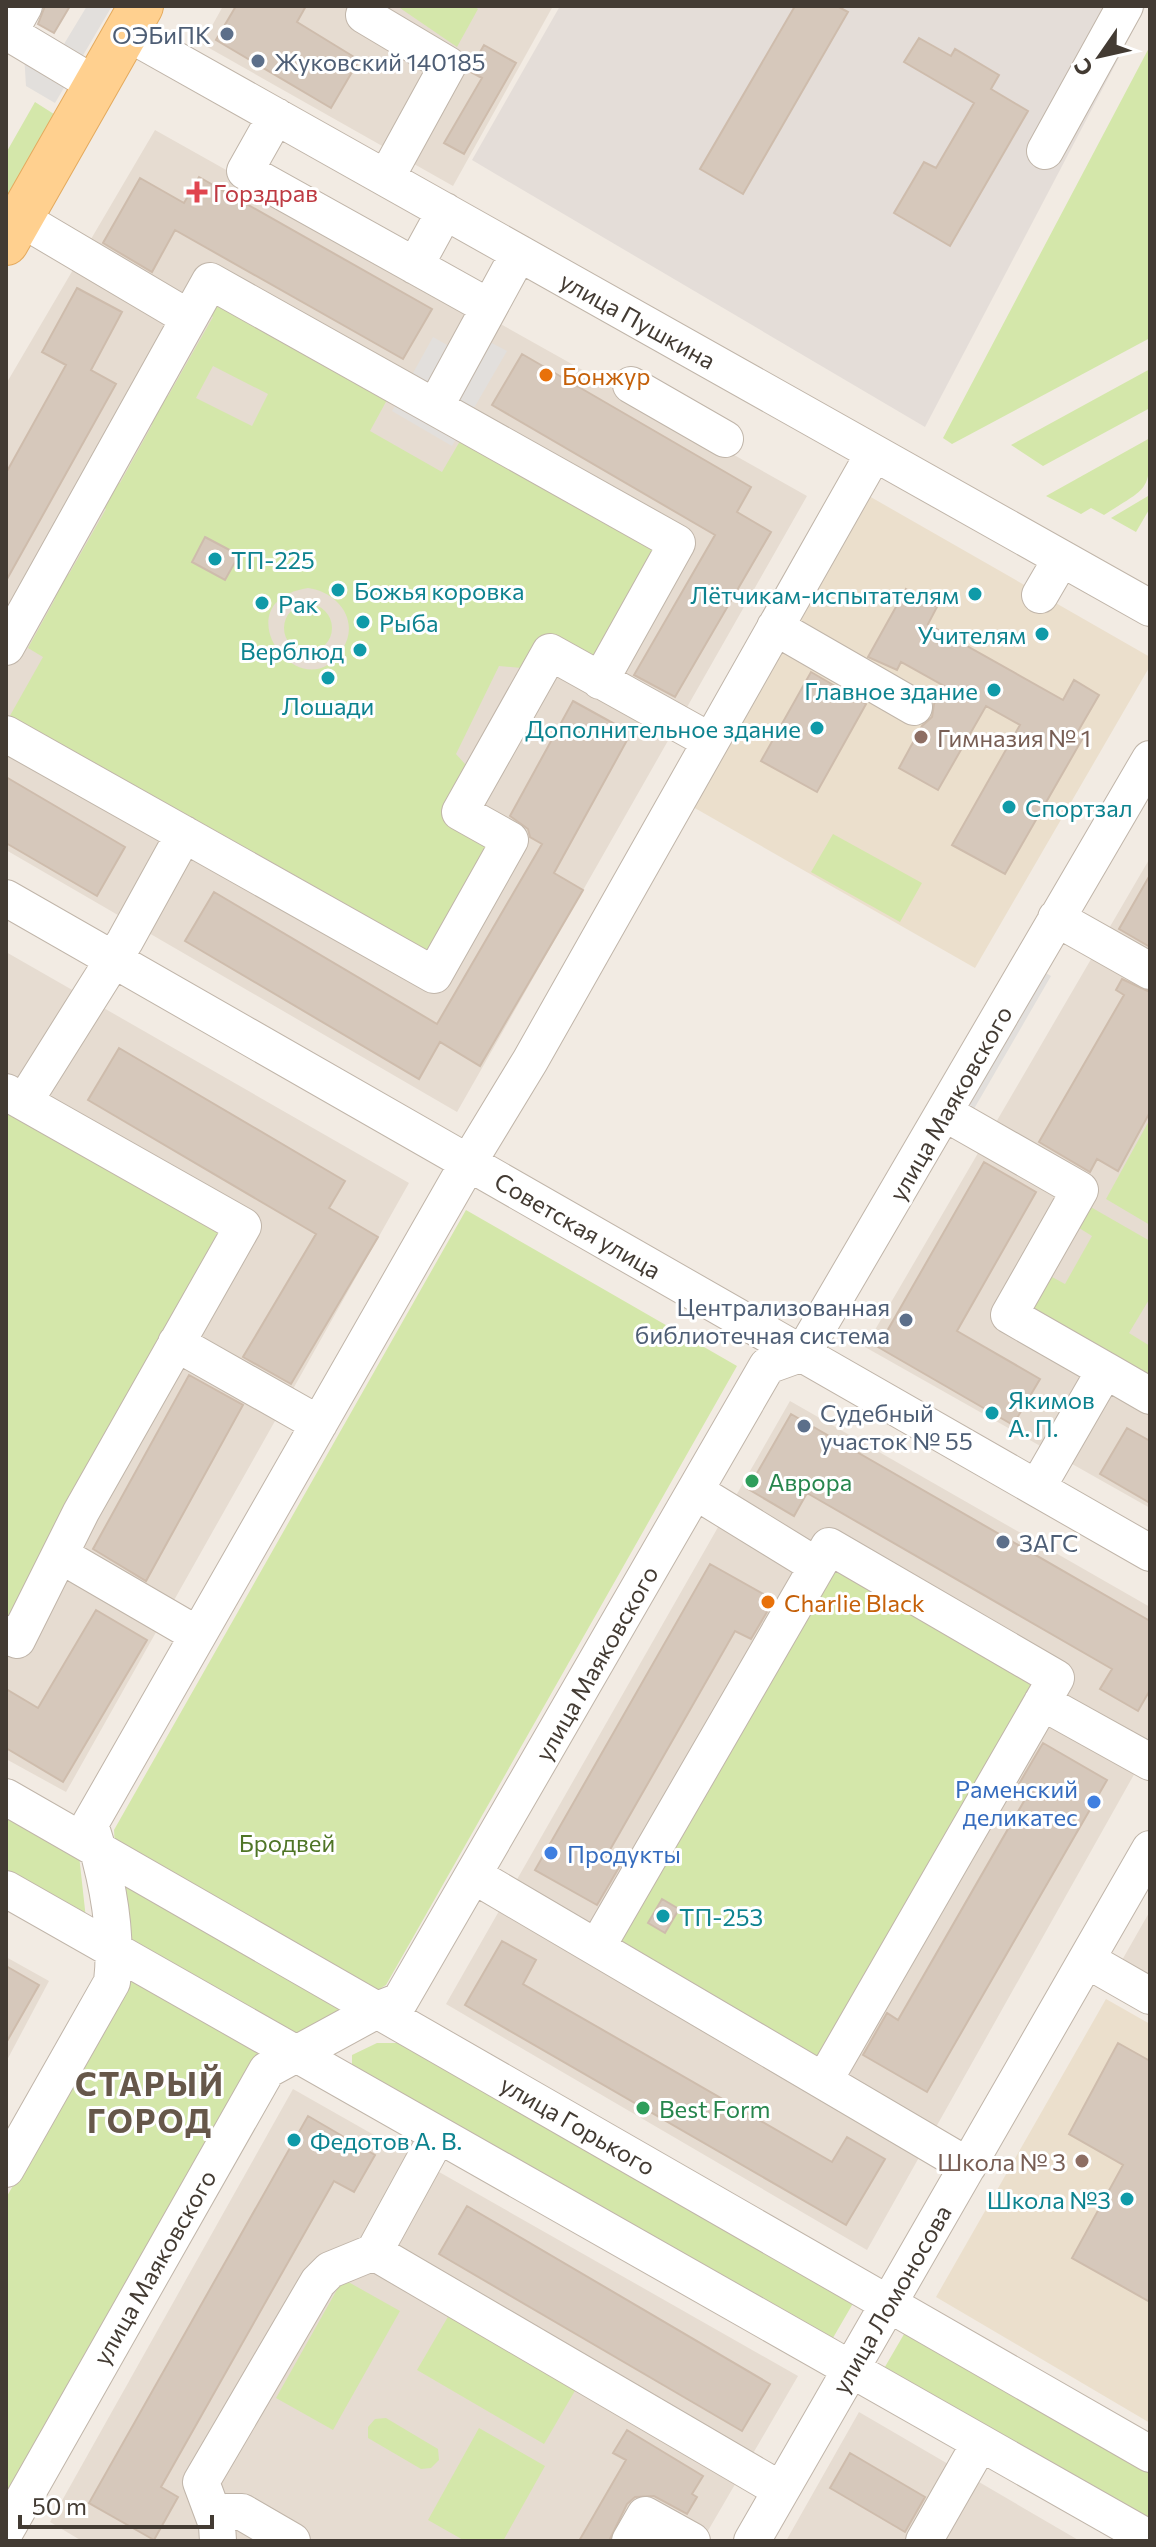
<svg xmlns="http://www.w3.org/2000/svg" width="1156" height="2547" viewBox="0 0 1156 2547" font-family="Commissioner,sans-serif">
	<style>
		.residential { fill: #e6dcd1 }
		.industrial { fill: #e4ddd8 }
		.education { fill: #ebdfcc }
		.green { fill: #d4e7aa; fill-rule: evenodd }
		.parking { fill: #e2dfdc }
		.building { fill: #d6c8bb; stroke: #cebcac; stroke-width: 2 }
		.lines { fill: none; stroke-linecap: round; stroke-linejoin: round }
		.minor-casing { stroke: #c0b5a9; stroke-width: 38 }
		.major-casing { stroke: #e4aa5e; stroke-width: 46 }
		.minor { stroke: #fff; stroke-width: 36 }
		.major { stroke: #ffd08f; stroke-width: 44 }
		.service-dot { fill: #5c6f8a; stroke: #fff; stroke-width: 3 }
		.health-dot { fill: #e0444e; stroke: #fff; stroke-width: 3 }
		.food-dot { fill: #e8710a; stroke: #fff; stroke-width: 3 }
		.culture-dot { fill: #0f9aa8; stroke: #fff; stroke-width: 3 }
		.education-dot { fill: #8d6e63; stroke: #fff; stroke-width: 3 }
		.leisure-dot { fill: #2e9e5b; stroke: #fff; stroke-width: 3 }
		.shop-dot { fill: #3f7fe0; stroke: #fff; stroke-width: 3 }
		.labels { text-anchor: middle; dominant-baseline: central; stroke-width: 6; stroke-linejoin: round; paint-order: stroke }
		.service-label { font-size: 24px; fill: #4e5e75; stroke: #fff; text-anchor: start }
		.health-label { font-size: 24px; fill: #be3a42; stroke: #fff; text-anchor: start }
		.street-label { font-size: 24px; fill: #433b33; stroke: #fff }
		.food-label { font-size: 24px; fill: #c56008; stroke: #fff; text-anchor: start }
		.culture-label { font-size: 24px; fill: #0d838f; stroke: #fff; text-anchor: start }
		.education-label { font-size: 24px; fill: #785e54; stroke: #fff; text-anchor: start }
		.leisure-label { font-size: 24px; fill: #27864d; stroke: #fff; text-anchor: start }
		.shop-label { font-size: 24px; fill: #366cbe; stroke: #fff; text-anchor: end }
		.park-label { font-size: 24px; fill: #4f7526; stroke: #fff }
		.district-label { font-size: 32px; font-weight: bold; letter-spacing: 2px; fill: #66574a; stroke: #fff }
	</style>
	<rect width="100%" height="100%" fill="#f2ebe3"/>
	<path class="residential" d="M223,6h330l-100,180 -251,-142z
		M155,130l652,366 -350,616 -451,-262v-466z
		M1150,858v650l-285,-161z
		M6,952l403,231 -343,609 -60,-33z
		M790,1401l360,206v139l-283,504 -421,-246z
		M1150,1911v77l-33,-19z
		M6,1957l43,24 -43,81z
		M293,2089l505,287 -96,165h-620l-32,-19z
		M859,2412l221,129h-294z"/>
	<path class="industrial" d="M560,6h586l-221,421 -453,-267z"/>
	<path class="education" d="M869,496l281,161v9l-175,302 -282,-161z
		M1106,1999l44,25v399l-214,-126z"/>
	<path class="green" d="M397,6h76l5,3 -21,38z
		M1150,46v292l-198,106 -9,-6z
		M35,102l22,14 -51,90v-53z
		M211,286l182,103 -23,42 72,41 25,-43 205,116 -73,130 -100,-9 -43,88 19,21 -20,38 50,28 -72,128 -27,-31 -197,-111 -8,13c-62,-45 -121,-95 -194,-119l36,-64 -15,-9 27,-49 -13,-8 14,-25 13,8 37,-65 -14,-9 14,-24 14,7 32,-58 -13,-8 15,-28 14,7 45,-79 -14,-9zM213,366l55,28 -16,32 -56,-28zM308,588c30,4 53,33 34,62 -40,64 -123,-48 -34,-62z
		M1150,369v39l-107,58 -32,-21z
		M1150,438c0,55 -1,48 -46,77l-13,-7 -10,6 -35,-18z
		M1148,496l2,12 -14,24 -25,-14z
		M284 628a24 24 0 1 1 48 0a24 24 0 1 1-48 0Z
		M833,834l89,49 -22,39 -89,-50z
		M6,1103l225,128 -225,396z
		M1150,1119v106l-44,-26z
		M1082,1202l68,39v57l-21,35 21,13v44l-133,-77 24,-42 24,13 27,-48 -21,-13z
		M466,1210l271,156 -351,619 -134,80 -246,432v-299l117,-207 -9,-161z
		M831,1554l218,126 -227,391 -217,-126z
		M6,1813l73,42 7,64 -80,-45z
		M377,2043h34l444,257 -25,43 -478,-274v-14z
		M343,2279l57,32 -67,119 -57,-32z
		M449,2315l127,74 -32,55 -127,-74z
		M907,2329l243,139v58l-268,-154z
		M386,2418l52,31 1,11 -8,8 -10,1 -53,-31v-11l7,-8z
		M479,2428l66,38 -42,75h-38l-37,-21z"/>
	<path class="parking" d="M87,6h25l-57,97 -29,-17 -2,-33 -18,1v-29l16,-6 42,25z
		M467,330l40,21 -55,95 -60,-35 41,-74 23,13z
		M1031,965l20,11 -80,138 -20,-12z"/>
	<path class="building" d="M45,6h25l-16,27 -16,-9z
		M236,6h70l-9,16 62,38 -28,48 -115,-68z
		M795,6h42l11,6 -105,182 -43,-25z
		M919,38l32,18 4,-7 44,26 -8,14 37,22 -78,135 -56,-33 30,-51 12,6 38,-65 -70,-41z
		M484,45l32,18 -52,91 -20,-11 38,-65 -13,-7z
		M199,177l233,132 -29,50 -228,-129 -23,42 -49,-29 37,-65 44,25z
		M77,288l45,24 -31,58 25,14 -110,197v-108l60,-108 -24,-13z
		M522,354l229,133 -14,25 34,20 -96,165 -41,-22 81,-140 -223,-130z
		M205,537l34,18 -14,25 -33,-18z
		M906,589l31,18 -9,17 135,76 11,-20 25,15 -22,38 7,3 -79,138 -53,-29 68,-120 -34,-19 -48,84 -39,-22 23,-42 10,-9 2,-13 10,-18 -43,-24 -4,8 -29,-13z
		M811,672l55,32 -49,88 -56,-31z
		M573,701l58,32 -77,140 29,17 -103,176 -40,-24 -21,37 -234,-138 29,-49 223,132 105,-180 -12,-7 -2,-8 -18,-13z
		M6,777l119,70 -28,49 -91,-53z
		M1150,875v72l-31,-18z
		M1122,979l28,13v120l-32,59 -21,-12 -7,13 -51,-30 85,-147 -8,-5z
		M119,1048l226,133 -16,27 49,29 -87,147 -48,-27 73,-123 -228,-134z
		M984,1162l52,30 -79,139 83,48 -27,46 -135,-78z
		M189,1375l54,30 -97,176 -53,-32z
		M791,1414l359,207v69l-12,21 -38,-22 12,-20 -305,-176 -13,23 -46,-27z
		M1127,1428l23,13v62l-50,-29z
		M710,1564l64,36 -23,39 -16,-8 -128,224 14,9 -24,41 -62,-35z
		M96,1610l51,30 -84,142 -57,-34v-59l32,19z
		M1043,1743l64,37 -180,312 -64,-37 24,-42 11,7 129,-224 -11,-7z
		M662,1899l17,10 -14,24 -17,-10z
		M502,1941l34,19 -13,24 309,178 15,-25 38,22 -39,66 -381,-220z
		M6,1966l33,19 -33,58z
		M1118,2043l32,18v241l-78,-44 51,-93 -54,-31z
		M308,2116l67,39 -21,37 -20,-11 -173,306 17,10 -24,43 -65,-37z
		M467,2206l303,178 -28,47 -303,-177z
		M627,2430l76,46 -11,18 5,3 -10,17 -33,-18 -19,1 -8,7 -18,37h-30l47,-81 -13,-7z
		M850,2453l75,44 -20,35 -75,-44z"/>
	<g class="lines">
		<g class="minor-casing">
			<path id="minor" d="M24,6l-15,27 87,52
				M369,6l-5,9 84,50 -62,113
				M126,32l1024,576
				M276,116l-31,55 244,136
				M1045,151l80,-145
				M20,218l169,100
				M415,266l30,-55
				M631,385l94,54
				M435,407l84,-154
				M1040,595l21,-36
				M775,627l139,80
				M6,647l204,-366 467,262 -77,138
				M6,734l428,241 76,-135 -50,-28 90,-160 160,89
				M6,898l1144,655
				M1056,918l94,53
				M6,1092l237,134 -162,286 -64,128 -11,-6
				M24,1102l101,-161 59,-107
				M945,1113l135,77 -71,125 96,55 -68,118
				M176,1343l143,81
				M1105,1370l45,26
				M695,1491l122,75
				M62,1556l136,79
				M1042,1702l108,60
				M6,1797l1144,657
				M473,1875l495,291
				M6,1889l1144,650
				M597,1947l232,-401 227,132 -231,401
				M1087,1960l63,36
				M6,2169l106,-187c6,-51 -6,-109 -22,-158l378,-661 62,-102 344,-608
				M374,2252l407,238
				M217,2525l9,-13h16l50,29
				M6,2530l261,-460 110,-60 23,-9 367,-635 36,-13 347,-594
				M218,2541l-1,-16 -16,-43 117,-200 12,-12 44,-18 64,-117
				M630,2541l15,-26 47,26
				M752,2541l398,-692
				M924,2541l56,-98"/>
		</g>
		<g class="major-casing">
			<path id="major" d="M6,243l135,-237"/>
		</g>
		<use href="#minor" class="minor"/>
		<use href="#major" class="major"/>
	</g>
	<g class="service-dot">
		<circle cx="227" cy="34" r="8"/>
		<circle cx="258" cy="61" r="8"/>
		<circle cx="906" cy="1320" r="8"/>
		<circle cx="804" cy="1426" r="8"/>
		<circle cx="1003" cy="1542" r="8"/>
	</g>
	<path class="health-dot" d="M193 180h8v8h8v8h-8v8h-8v-8h-8v-8h8z"/>
	<g class="food-dot">
		<circle cx="546" cy="375" r="8"/>
		<circle cx="768" cy="1602" r="8"/>
	</g>
	<g class="culture-dot">
		<circle cx="215" cy="559" r="8"/>
		<circle cx="338" cy="590" r="8"/>
		<circle cx="975" cy="594" r="8"/>
		<circle cx="262" cy="603" r="8"/>
		<circle cx="363" cy="622" r="8"/>
		<circle cx="1042" cy="634" r="8"/>
		<circle cx="360" cy="650" r="8"/>
		<circle cx="328" cy="678" r="8"/>
		<circle cx="994" cy="690" r="8"/>
		<circle cx="817" cy="728" r="8"/>
		<circle cx="1009" cy="807" r="8"/>
		<circle cx="992" cy="1413" r="8"/>
		<circle cx="663" cy="1916" r="8"/>
		<circle cx="294" cy="2140" r="8"/>
		<circle cx="1127" cy="2199" r="8"/>
	</g>
	<g class="education-dot">
		<circle cx="921" cy="737" r="8"/>
		<circle cx="1082" cy="2161" r="8"/>
	</g>
	<g class="leisure-dot">
		<circle cx="752" cy="1481" r="8"/>
		<circle cx="643" cy="2108" r="8"/>
	</g>
	<g class="shop-dot">
		<circle cx="1094" cy="1802" r="8"/>
		<circle cx="551" cy="1853" r="8"/>
	</g>
	<g class="labels">
		<g class="service-label">
			<text x="211" y="34" text-anchor="end">ОЭБиПК</text>
			<text x="274" y="61">Жуковский 140185</text>
			<text x="890" y="1306" text-anchor="end">Централизованная<tspan x="890" dy="28">библиотечная система</tspan></text>
			<text x="820" y="1412">Судебный<tspan x="820" dy="28">участок № 55</tspan></text>
			<text x="1019" y="1542">ЗАГС</text>
		</g>
		<g class="health-label">
			<text x="213" y="192">Горздрав</text>
		</g>
		<g class="street-label">
			<text transform="translate(638 320) rotate(29)">улица Пушкина</text>
			<text transform="translate(950 1103) rotate(-60)">улица Маяковского</text>
			<text transform="translate(578 1225) rotate(30)">Советская улица</text>
			<text transform="translate(596 1663) rotate(-60)">улица Маяковского</text>
			<text transform="translate(578 2125) rotate(30)">улица Горького</text>
			<text transform="translate(154 2267) rotate(-60)">улица Маяковского</text>
			<text transform="translate(891 2299) rotate(-60)">улица Ломоносова</text>
		</g>
		<g class="food-label">
			<text x="562" y="375">Бонжур</text>
			<text x="784" y="1602">Charlie Black</text>
		</g>
		<g class="culture-label">
			<text x="231" y="559">ТП-225</text>
			<text x="354" y="590">Божья коровка</text>
			<text x="959" y="594" text-anchor="end">Лётчикам-испытателям</text>
			<text x="278" y="603">Рак</text>
			<text x="379" y="622">Рыба</text>
			<text x="1026" y="634" text-anchor="end">Учителям</text>
			<text x="344" y="650" text-anchor="end">Верблюд</text>
			<text x="978" y="690" text-anchor="end">Главное здание</text>
			<text x="328" y="705" text-anchor="middle">Лошади</text>
			<text x="801" y="728" text-anchor="end">Дополнительное здание</text>
			<text x="1025" y="807">Спортзал</text>
			<text x="1008" y="1399">Якимов<tspan x="1008" dy="28">А. П.</tspan></text>
			<text x="679" y="1916">ТП-253</text>
			<text x="310" y="2140">Федотов А. В.</text>
			<text x="1111" y="2199" text-anchor="end">Школа №3</text>
		</g>
		<g class="education-label">
			<text x="937" y="737">Гимназия № 1</text>
			<text x="1066" y="2161" text-anchor="end">Школа № 3</text>
		</g>
		<g class="leisure-label">
			<text x="768" y="1481">Аврора</text>
			<text x="659" y="2108">Best Form</text>
		</g>
		<g class="shop-label">
			<text x="1078" y="1788">Раменский<tspan x="1078" dy="28">деликатес</tspan></text>
			<text x="567" y="1853" text-anchor="start">Продукты</text>
		</g>
		<g class="park-label">
			<text x="287" y="1842">Бродвей</text>
		</g>
		<g class="district-label">
			<text x="150" y="2083">СТАРЫЙ<tspan x="150" dy="37">ГОРОД</tspan></text>
		</g>
	</g>
	<rect width="1156" height="2547" fill="none" stroke="#433b33" stroke-width="16"/>
	<g transform="translate(1100 56) rotate(236)" stroke="#ffffff" stroke-width="6" paint-order="stroke">
	<path d="M0-6L14 30L0 20L-14 30Z" fill="#433b33"/>
	<text y="-12" font-size="22" font-weight="bold" text-anchor="middle" fill="#433b33">С</text>
	</g>
	<path d="M20 2515v12h192v-12" fill="none" stroke="#433b33" stroke-width="4"/>
	<text x="32" y="2515" font-size="24" fill="#433b33" stroke="#ffffff" stroke-width="6" paint-order="stroke">50 m</text>
</svg>
